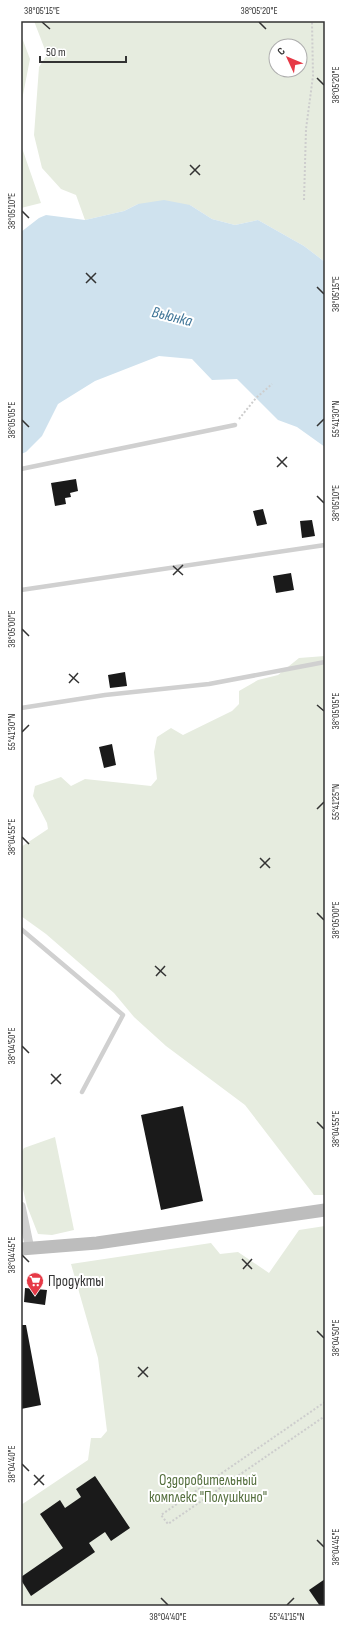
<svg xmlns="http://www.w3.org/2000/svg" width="346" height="1627" viewBox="0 0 346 1627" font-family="'Sofia Sans Condensed',sans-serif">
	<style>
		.green { fill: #e6ecdf; fill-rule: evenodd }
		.water { fill: #cfe2ee }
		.building { fill: #1a1a1a }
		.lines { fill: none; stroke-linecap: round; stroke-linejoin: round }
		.path { stroke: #cdcdcd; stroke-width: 2; stroke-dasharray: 2 2; stroke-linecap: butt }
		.lane { stroke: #d0d0d0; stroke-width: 4.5 }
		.street { stroke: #d0d0d0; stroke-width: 9 }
		.secondary { stroke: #bdbdbd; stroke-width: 13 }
		.ticks { fill: none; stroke: #333; stroke-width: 1.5 }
		.labels { text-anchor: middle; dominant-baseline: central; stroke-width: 4; stroke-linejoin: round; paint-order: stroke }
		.poi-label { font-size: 15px; fill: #333; stroke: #fff; text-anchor: start }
		.park-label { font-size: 15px; fill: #56703f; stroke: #fff }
		.water-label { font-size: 16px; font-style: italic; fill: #3f7597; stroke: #fff }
		.neatline { fill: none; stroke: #333; stroke-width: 1.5 }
		.ticks-label { font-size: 10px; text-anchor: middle; fill: #333 }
	</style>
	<rect width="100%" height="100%" fill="#fff"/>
	<path class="green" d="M34,21h291v241l-21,-16 -46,-26 -23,5 -23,-6 -22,-14 -52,-1 -14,7 -39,9 -9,-25 -15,-6 -19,-21 -8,-33 5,-68 8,-12zM276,46h24v24h-24z
		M21,35l9,24 -9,46z
		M21,145l20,58 -20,5z
		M325,656v539h-11l-69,-90 -79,-59 -32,-29 -20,-24 -68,-59 -25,-18v-69l27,-18 -1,-6 -14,-27 2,-10 26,-9 10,9 14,-7 66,7 6,-7 -3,-27 3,-15 14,-9 12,7 49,-24 7,-7v-13l19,-11 20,-5 21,-17z
		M55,1137l19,93 -22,5 -14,-1 -11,-28 -6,-25v-28l3,-5z
		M325,1226v380h-304v-101l67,-45 3,-22h10l6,-7 -9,-73 -27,-94 140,-21 9,11 18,-2 31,21 30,-43z"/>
	<path class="water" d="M164,200l26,5 22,14 23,6 23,-5 46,26 21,16v185l-28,-20 -19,-7 -41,-41 -25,1 -20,-21 -33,-3 -64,25 -37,23 -16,32 -16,16 -5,2v-222l18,-14 7,-3 39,5 39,-9 14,-7z"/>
	<path class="building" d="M76,479l2,12 -8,2 1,4 -6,1 1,6 -11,2 -4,-23z
		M263,509l4,15 -10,2 -4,-15z
		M312,520l3,16 -13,2 -2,-17z
		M291,573l3,17 -18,3 -3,-17z
		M125,672l2,14 -17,2 -2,-13z
		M112,744l4,21 -12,3 -5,-21z
		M183,1106l20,95 -42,9 -20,-95z
		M25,1288l22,2 -2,15 -21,-3z
		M21,1325h5l15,80 -20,4z
		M95,1476l35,52 -19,13 -6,-9 -16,11 6,9 -64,44 -10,-16v-3l42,-29 -23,-34 20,-14 5,8 16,-11 -5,-8z
		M325,1579v27h-5l-11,-16z"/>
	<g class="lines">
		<path class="path" d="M304,200l2,-71 7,-53 -1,-55
			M239,419l17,-21 16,-14
			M325,1402l-164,113 7,9 157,-108"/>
		<path class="lane" d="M21,469l214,-44
			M21,590l304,-45
			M21,708l84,-13 104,-11 116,-22
			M21,929l102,86 -41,77"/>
		<path class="street" d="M21,1206l9,43"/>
		<path class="secondary" d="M21,1249l76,-6 228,-33"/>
	</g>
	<path class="ticks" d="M42,22l8,7M259,22l7,7M317,78l7,7M190,165l10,10M190,175l10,-10M22,211l7,7M86,273l10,10M86,283l10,-10M317,287l7,7M22,420l7,7M317,426l7,-7M277,457l10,10M277,467l10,-10M317,496l7,7M173,566l10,9M173,575l10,-10M22,629l7,7M69,674l10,9M69,683l9,-10M317,705l7,6M22,732l7,-7M317,809l7,-7M22,837l7,7M260,858l10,10M260,868l10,-10M317,913l7,7M155,966l11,10M156,976l9,-10M22,1046l7,7M51,1074l10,10M51,1084l10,-10M317,1122l7,7M22,1255l7,7M242,1259l10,10M243,1269l9,-10M317,1331l7,7M138,1367l10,10M138,1377l10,-10M22,1464l7,7M34,1475l10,10M34,1485l10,-10M317,1540l7,7M161,1598l7,7M287,1605l7,-7"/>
	<defs>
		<g id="supermarket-pin" transform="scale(0.9)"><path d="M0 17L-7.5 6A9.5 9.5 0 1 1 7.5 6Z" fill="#e63946" stroke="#fff"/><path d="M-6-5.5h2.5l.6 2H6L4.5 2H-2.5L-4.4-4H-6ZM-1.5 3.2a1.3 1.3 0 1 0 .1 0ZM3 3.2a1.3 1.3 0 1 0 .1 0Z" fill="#fff"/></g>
	</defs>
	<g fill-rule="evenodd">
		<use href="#supermarket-pin" x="35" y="1281"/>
	</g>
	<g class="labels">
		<g class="poi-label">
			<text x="48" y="1281">Продукты</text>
		</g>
		<g class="park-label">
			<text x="208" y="1480">Оздоровительный<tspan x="208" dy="17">комплекс "Полушкино"</tspan></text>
		</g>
		<g class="water-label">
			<text transform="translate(172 317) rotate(14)">Вьюнка</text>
		</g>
	</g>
	<rect width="346" height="1627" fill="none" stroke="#ffffff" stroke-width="44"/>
	<g transform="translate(288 58) rotate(314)"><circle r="19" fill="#ffffff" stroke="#adadad"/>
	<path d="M0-3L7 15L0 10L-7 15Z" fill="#e63946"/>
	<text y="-6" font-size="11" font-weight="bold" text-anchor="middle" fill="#333333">С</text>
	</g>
	<path d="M40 56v6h86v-6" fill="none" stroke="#333333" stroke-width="2"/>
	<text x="46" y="56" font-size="12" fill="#333333" stroke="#ffffff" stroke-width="3" paint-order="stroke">50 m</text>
	<rect x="22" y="22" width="302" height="1583" class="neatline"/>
	<g class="ticks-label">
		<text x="42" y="14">38°05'15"E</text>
		<text x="259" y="14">38°05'20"E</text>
		<text transform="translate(335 85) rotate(-90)" y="4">38°05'20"E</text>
		<text transform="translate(11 211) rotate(-90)" y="4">38°05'10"E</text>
		<text transform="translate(335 294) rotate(-90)" y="4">38°05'15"E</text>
		<text transform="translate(335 419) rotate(-90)" y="4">55°41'30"N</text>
		<text transform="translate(11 420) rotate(-90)" y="4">38°05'05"E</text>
		<text transform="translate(335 503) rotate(-90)" y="4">38°05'10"E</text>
		<text transform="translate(11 629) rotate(-90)" y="4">38°05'00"E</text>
		<text transform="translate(335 711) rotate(-90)" y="4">38°05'05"E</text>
		<text transform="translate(11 732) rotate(-90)" y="4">55°41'30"N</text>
		<text transform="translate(335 802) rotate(-90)" y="4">55°41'25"N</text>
		<text transform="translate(11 837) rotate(-90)" y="4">38°04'55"E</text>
		<text transform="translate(335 920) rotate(-90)" y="4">38°05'00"E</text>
		<text transform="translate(11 1046) rotate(-90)" y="4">38°04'50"E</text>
		<text transform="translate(335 1129) rotate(-90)" y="4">38°04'55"E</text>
		<text transform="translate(11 1255) rotate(-90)" y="4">38°04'45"E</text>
		<text transform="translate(335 1338) rotate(-90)" y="4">38°04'50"E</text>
		<text transform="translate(11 1464) rotate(-90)" y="4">38°04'40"E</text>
		<text transform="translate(335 1547) rotate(-90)" y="4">38°04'45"E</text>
		<text x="168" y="1620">38°04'40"E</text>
		<text x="287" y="1620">55°41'15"N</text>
	</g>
</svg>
